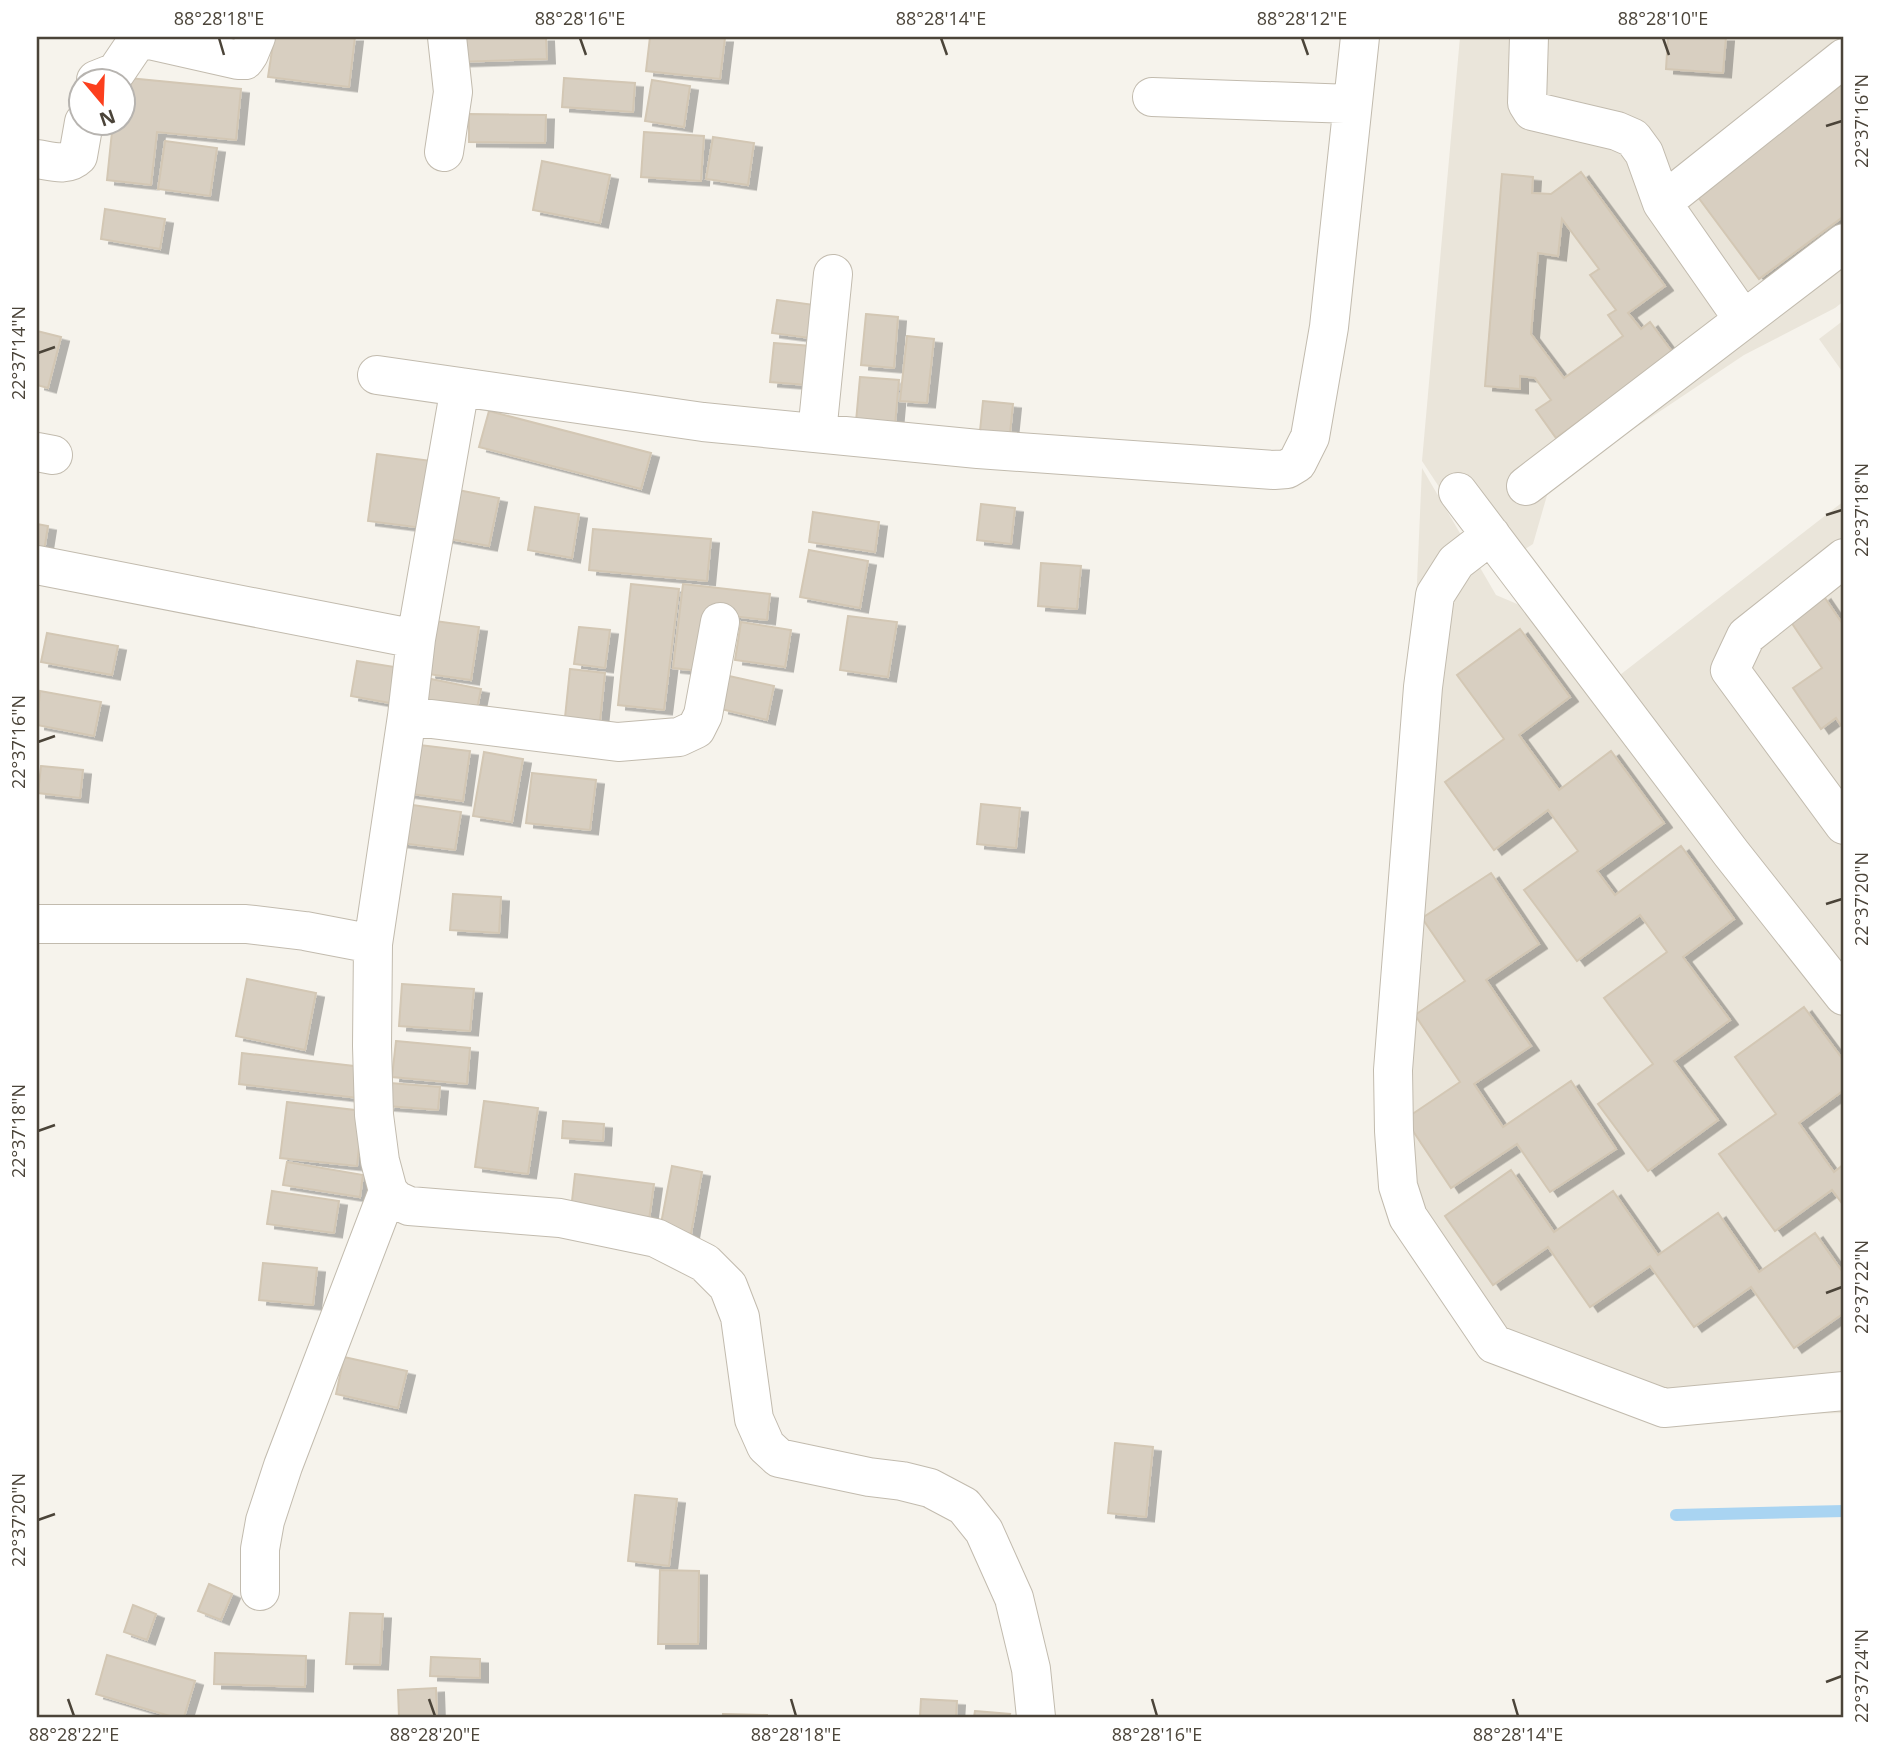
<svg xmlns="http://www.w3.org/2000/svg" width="1881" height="1754" viewBox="0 0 1881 1754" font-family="'Open Sans',sans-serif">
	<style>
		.residential { fill: #eae5da }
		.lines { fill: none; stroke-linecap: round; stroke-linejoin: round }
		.stream { stroke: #a9d4f2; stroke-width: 12 }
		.building { fill: #d8cfc1; stroke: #d3c7b4; stroke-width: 2; fill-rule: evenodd; filter: url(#shadow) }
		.minor-casing { stroke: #c2bbae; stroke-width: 40 }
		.minor { stroke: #fff; stroke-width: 38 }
		.ticks { fill: none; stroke: #4b4439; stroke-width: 2.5 }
		.neatline { fill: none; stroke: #4b4439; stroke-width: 2.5 }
		.ticks-label { font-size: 18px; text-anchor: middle; fill: #4b4439 }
	</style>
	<defs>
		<filter id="shadow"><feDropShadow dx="8" dy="4.5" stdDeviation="0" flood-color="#0004"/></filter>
	</defs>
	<rect width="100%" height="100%" fill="#f6f3ec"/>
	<path class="residential" d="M1460,37h384v264l-9,7 -91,47 -194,130 -17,59 -40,25 -71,-108z
		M1844,320v54l-25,-35z
		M1422,468l74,127 49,21 299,392v405l-42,1 -166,-22 -153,-59 -73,-104 -3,-419z
		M1844,501v465l-228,-288z"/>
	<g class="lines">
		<path class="stream" d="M1676,1515l168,-4"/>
	</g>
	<path class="building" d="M274,37h81l-6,50 -81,-10z
		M453,37h93l1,22 -93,3z
		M650,37l75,1 -5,41 -74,-8z
		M1668,37h58l-3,36 -57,-4z
		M118,77l123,12 -5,51 -79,-8 -6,53 -44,-5 6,-58h9v-42z
		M564,78l71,5 -2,29 -71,-5z
		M652,80l38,6 -6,41 -39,-6z
		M1844,83v133l-85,63 -64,-86z
		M469,114l77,1 -1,28 -76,-1z
		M644,132l60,4 -3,45 -60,-4z
		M713,137l41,6 -6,42 -42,-6z
		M165,141l52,7 -7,48 -52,-7z
		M542,161l68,14 -10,48 -67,-13z
		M1581,172l84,114 -37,27 13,16 9,-7 23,31 -117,85 -20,-28 15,-10 -16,-22 -15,-2v13l-35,-3 17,-212 31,3 -1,16 19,1zM1562,219l37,50 -9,6 26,35 -8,5 15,21 -59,42 -33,-44 7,-81 20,3z
		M105,209l60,10 -5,30 -59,-10z
		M777,300l45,6 -5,33 -45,-6z
		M866,314l32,3 -4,51 -33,-3z
		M37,331l24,6 -13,51 -11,-3z
		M907,336l27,3 -7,64 -27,-2z
		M774,343l37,3 -4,39 -37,-3z
		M860,377l39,3 -5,56 -39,-3z
		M983,401l30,3 -4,39 -30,-2z
		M489,411l162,42 -10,36 -162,-42z
		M377,454l55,7 -9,67 -55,-7z
		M453,489l46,9 -10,48 -45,-8z
		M981,504l34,4 -4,36 -34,-4z
		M535,507l44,7 -7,44 -44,-8z
		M813,512l66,10 -4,30 -66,-10z
		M37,524l11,2 -5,32 -6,-1z
		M593,529l118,10 -4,42 -118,-11z
		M809,550l59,11 -8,47 -60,-11z
		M1041,563l40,3 -4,43 -39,-3z
		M631,584l48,5 -15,121 -46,-5z
		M683,584l87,10 -3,26 -52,-6 -7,58 -35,-4z
		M1823,595l21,31v104l-8,-12 -15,11 -28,-41 29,-20 -33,-49z
		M848,616l49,6 -9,55 -48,-7z
		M435,621l44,6 -8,53 -43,-6z
		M741,622l50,8 -6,37 -50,-7z
		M579,627l31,3 -5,38 -31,-4z
		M1520,629l50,68 -51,38 40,55 52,-39 53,72 -67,48 18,24 66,-49 53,73 -51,38 47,63 -56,41 44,59 -70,51 -50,-67 55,-40 -49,-66 63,-46 -27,-37 -63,46 -53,-71 54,-39 -30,-41 -54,40 -49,-68 59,-43 -47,-64z
		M47,633l71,13 -6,29 -71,-13z
		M357,661l50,8 -6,36 -50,-9z
		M570,669l35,4 -6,58 -35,-4z
		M729,676l45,10 -7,34 -46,-11z
		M431,679l50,10 -6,30 -50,-10z
		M40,691l61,11 -7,34 -57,-11z
		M403,743l67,8 -7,50 -66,-9z
		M484,752l39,7 -11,63 -39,-6z
		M41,766l42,4 -3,28 -42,-5z
		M532,773l64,7 -6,50 -64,-7z
		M399,803l62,9 -6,38 -62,-8z
		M981,804l39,4 -4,40 -39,-4z
		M1491,873l48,71 -53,36 45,66 -57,38 29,43 68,-46 45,68 -66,43 -33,-48 -66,44 -46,-69 55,-37 -45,-67 50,-34 -43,-63z
		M453,894l48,3 -2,36 -49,-3z
		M247,979l69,14 -11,57 -69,-14z
		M402,984l72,5 -4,42 -71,-5z
		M1804,1007l40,54v29l-45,33 35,49 10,-8v42l-12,-16 -57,41 -56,-77 57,-40 -41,-57z
		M396,1041l74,7 -3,36 -75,-7z
		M242,1053l120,14 -4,31 -119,-14z
		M390,1083l50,4 -2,23 -51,-4z
		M484,1101l54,7 -10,66 -53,-7z
		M287,1102l76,9 -6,55 -77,-8z
		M563,1121l41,3 -1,17 -41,-3z
		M287,1162l76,13 -3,22 -77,-12z
		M672,1166l30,6 -11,62 -31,-5z
		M1511,1170l43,62 59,-41 45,64 60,-42 41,59 56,-39 29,41v39l-50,35 -43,-61 -57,40 -44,-61 -60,41 -42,-60 -55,38 -48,-69z
		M575,1174l79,10 -5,36 -78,-10z
		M272,1191l67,10 -5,32 -67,-9z
		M263,1263l54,5 -4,37 -54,-5z
		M344,1357l63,14 -9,37 -62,-14z
		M1115,1443l38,4 -7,70 -38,-4z
		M635,1495l42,4 -8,67 -41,-5z
		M660,1570l39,1 -1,73h-40z
		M209,1584l23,10 -11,26 -23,-9z
		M133,1605l23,9 -9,26 -23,-8z
		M350,1613l33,1 -3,51 -34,-1z
		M215,1653l91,3 -1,31 -91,-3z
		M107,1655l88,26 -11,36h-11l-77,-23z
		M431,1657l49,2v19l-50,-2z
		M436,1688l1,29h-38l-1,-27z
		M921,1699l36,2 -1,16h-36z
		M975,1711l35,3 -1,3h-35z
		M723,1714l44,1v2h-44z"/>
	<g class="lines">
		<g class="minor-casing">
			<path id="minor" d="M1529,37l-2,66 5,8 85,20 16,7 11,15 18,50
				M96,80l20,-8 21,-31 8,-2 93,21h7l4,-6 7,-17
				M1152,97l200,7
				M444,152l9,-60 -6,-55
				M37,159c14,2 30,8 41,-3l6,-34
				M1743,319l-81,-116 182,-145
				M377,375l326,47 275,27 296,21 13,-1 10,-6 13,-26 19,-110 31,-290
				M817,433l16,-159
				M37,452l16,3
				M1526,486l318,-243
				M1458,492l273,361 113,143
				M1491,535l-35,27 -21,33 -12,92 -30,383 1,61 4,55 10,31 86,127 170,64 180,-17
				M1844,558l-98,78 -16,34 114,155
				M37,565l379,74
				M720,622l-17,93 -7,14 -17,8 -61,5 -211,-26 -34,228 -1,102 2,69 6,46 8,30 8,9 13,6 151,12 96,20 49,25 23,23 12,31 14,102 12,27 13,12 90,19 33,4 28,7 34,18 20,25 30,67 17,71 5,48
				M407,716l9,-77 44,-252
				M37,924h209l59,7 68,13
				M260,1591v-42l5,-28 18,-55 105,-275"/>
		</g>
		<use href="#minor" class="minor"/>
	</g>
	<path class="ticks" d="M219,38l5,17M580,38l6,17M941,38l6,17M1302,38l6,17M1663,38l6,17M1826,126l16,-5M38,353l17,-6M1826,515l16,-5M38,742l17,-6M1826,904l16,-5M38,1131l17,-6M1826,1293l16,-6M38,1520l17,-6M1826,1682l16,-6M68,1699l6,17M429,1699l6,17M791,1699l5,17M1152,1699l5,17M1513,1699l5,17"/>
	<rect width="1881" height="1754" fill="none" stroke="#ffffff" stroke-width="77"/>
	<g transform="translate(102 102) rotate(161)"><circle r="33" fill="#ffffff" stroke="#b7b4b0" stroke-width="2"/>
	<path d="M0-5L12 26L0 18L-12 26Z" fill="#fc3f1d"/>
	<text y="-10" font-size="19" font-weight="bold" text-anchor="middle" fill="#4b4439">N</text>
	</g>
	<rect x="38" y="38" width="1804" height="1678" class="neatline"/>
	<g class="ticks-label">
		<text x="219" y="25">88°28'18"E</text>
		<text x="580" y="25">88°28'16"E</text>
		<text x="941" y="25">88°28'14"E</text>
		<text x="1302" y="25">88°28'12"E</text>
		<text x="1663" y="25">88°28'10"E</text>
		<text transform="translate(1862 121) rotate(-90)" y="6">22°37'16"N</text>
		<text transform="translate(19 353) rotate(-90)" y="6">22°37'14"N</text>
		<text transform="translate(1862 510) rotate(-90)" y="6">22°37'18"N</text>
		<text transform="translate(19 742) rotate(-90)" y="6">22°37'16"N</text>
		<text transform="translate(1862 899) rotate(-90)" y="6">22°37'20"N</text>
		<text transform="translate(19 1131) rotate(-90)" y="6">22°37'18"N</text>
		<text transform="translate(1862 1287) rotate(-90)" y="6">22°37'22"N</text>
		<text transform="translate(19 1520) rotate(-90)" y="6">22°37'20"N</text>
		<text transform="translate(1862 1676) rotate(-90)" y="6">22°37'24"N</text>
		<text x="74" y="1741">88°28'22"E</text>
		<text x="435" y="1741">88°28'20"E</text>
		<text x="796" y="1741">88°28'18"E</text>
		<text x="1157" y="1741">88°28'16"E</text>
		<text x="1518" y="1741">88°28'14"E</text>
	</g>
</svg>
